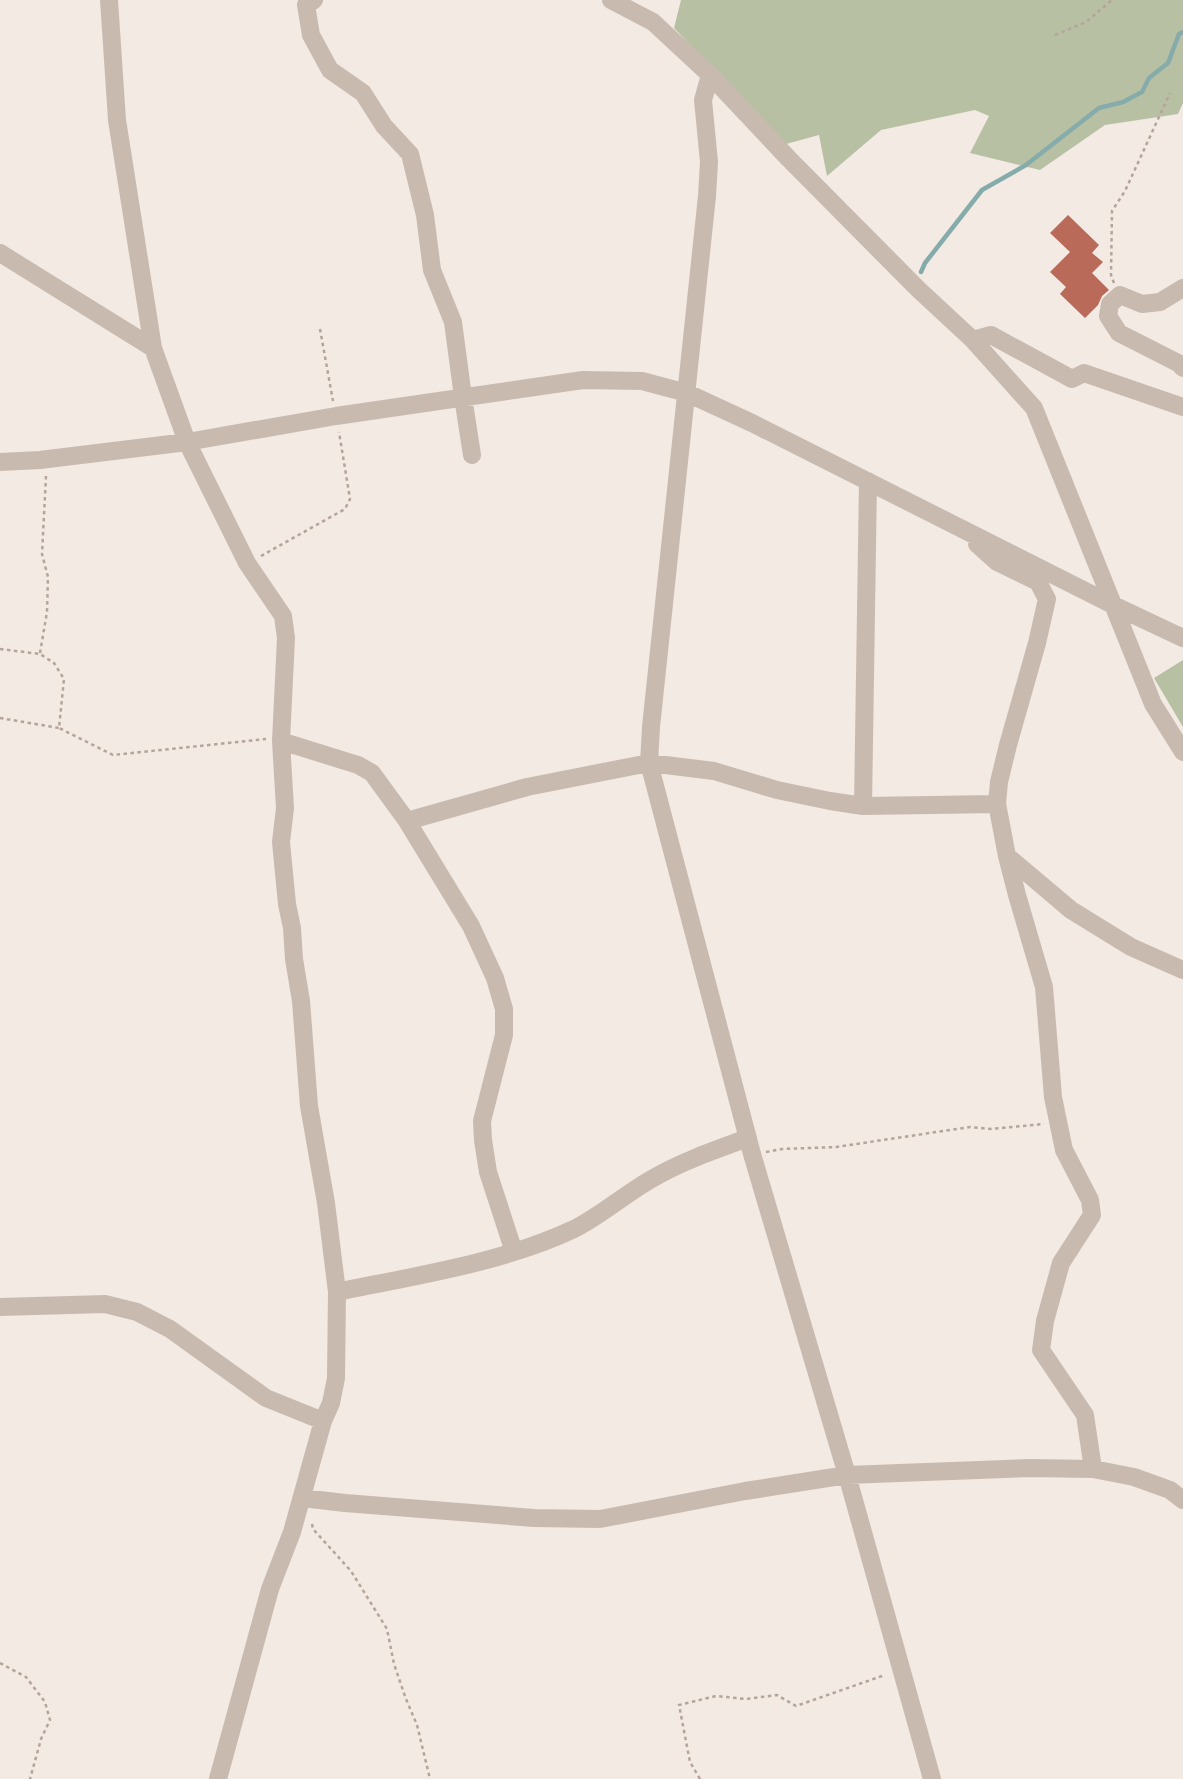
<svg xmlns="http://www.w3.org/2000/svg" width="1183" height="1779" viewBox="0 0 1183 1779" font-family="Rubik,sans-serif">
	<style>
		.green { fill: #b8c0a4 }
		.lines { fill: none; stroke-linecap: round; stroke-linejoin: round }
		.stream { stroke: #85acab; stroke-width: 4.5 }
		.building { fill: #ba6a59 }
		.path { stroke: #b5a49a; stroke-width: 2.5; stroke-dasharray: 3.5 3.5; stroke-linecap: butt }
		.minor { stroke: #c9bab0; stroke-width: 18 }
	</style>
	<rect width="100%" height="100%" fill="#f2eae3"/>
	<path class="green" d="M681,0h502v103l-5,11 -73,11 -65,45 -70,-17 19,-37 -14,-6 -94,20 -54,46 -8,-41 -33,9 -112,-116z
		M1183,660v67l-29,-49z"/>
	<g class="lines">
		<path class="stream" d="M921,272l4,-9 57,-73 44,-25 73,-57 24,-6 19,-10 7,-14 19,-15 11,-29 4,-2"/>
	</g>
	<path class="building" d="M1068,215l31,30 -7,8 11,9 -11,11 17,17 -7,6 -4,9 -13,13 -25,-24 6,-7 -16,-15 20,-20 -20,-19z"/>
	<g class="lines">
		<path class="path" d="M1055,35l31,-13 26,-22
			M1114,283l-3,-8 1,-64 13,-20 45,-98
			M320,329l13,72
			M261,556l84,-47 5,-10 -11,-67
			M0,649l40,5 14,9 10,16 -5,49 54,27 153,-16
			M40,653l7,-41 1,-35 -6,-23 4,-78
			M0,718l59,10
			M766,1152l16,-3 54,-2 134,-20 20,2 54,-5
			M312,1524l1,5 38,42 36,58 7,35 12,35 11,26 13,54
			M0,1663l26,14 19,25 5,18 -9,19 -11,40
			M700,1779l-10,-17 -11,-57 37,-9 30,3 31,-4 19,11 89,-31"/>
		<path class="minor" d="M109,0l8,120 36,228 34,94 60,121 36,53 3,22 -5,103 4,67 -4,34 6,62 5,24 2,31 7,42 8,105 17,97 11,89 -1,86 -5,25 -8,18 -31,111 -22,57 -52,190
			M314,0l-8,5 5,30 19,35 33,23 21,33 26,28 15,61 7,55 21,52 10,75 9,58
			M611,0l42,22 57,53 79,84 129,130 55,51 61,68 119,296 30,48
			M710,75l-7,25 6,62 -2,34 -56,531 -2,36 103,391 95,321 85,304
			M0,253l153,95
			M1183,288l-23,14 -18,2 -22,-9 -10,9 -2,12 11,17 59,30 5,5
			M973,340l18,-5 81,44 12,-6 99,34
			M0,462l40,-2 147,-18 149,-26 247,-36 59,1 45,12 65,30 361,182 70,33
			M977,544l20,18 41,20 9,17 -10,44 -29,102 -9,37 -2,22 10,52 10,39 27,92 9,110 11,53 26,50 2,15 -31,48 -16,58 -4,29 44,65 8,54
			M281,741l77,24 14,8 35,48 64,105 24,52 9,31v26l-22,86 1,19 5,32 26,80
			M863,806l5,-325
			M407,821l120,-34 122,-24 65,8 63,19 53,11 33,5 134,-2
			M1007,856l64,54 60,37 52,23
			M337,1292c77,-16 165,-29 237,-63 26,-13 50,-34 76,-49 30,-18 65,-30 98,-42
			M0,1307l105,-3 32,8 33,17 96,69 57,23
			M302,1498l43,5 189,15 66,1 145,-28 102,-16 182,-7 64,1 41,8 36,13 13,10"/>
	</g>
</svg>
